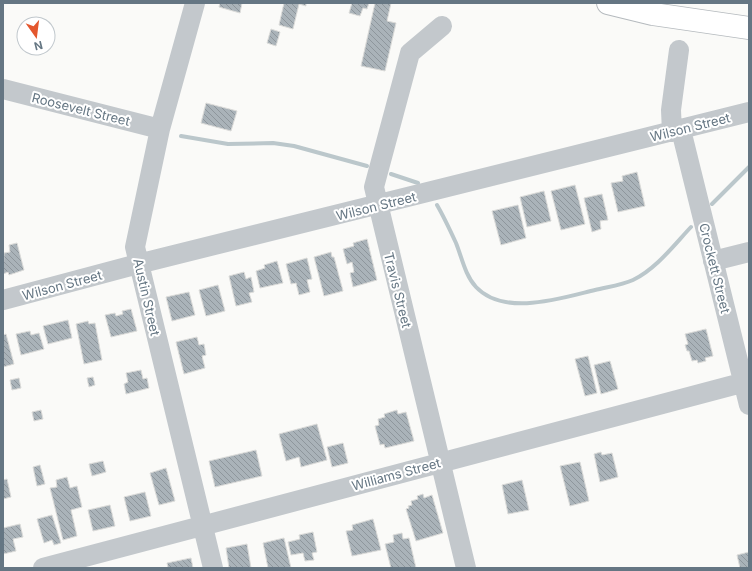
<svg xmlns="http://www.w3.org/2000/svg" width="752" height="571" viewBox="0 0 752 571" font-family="Inter,sans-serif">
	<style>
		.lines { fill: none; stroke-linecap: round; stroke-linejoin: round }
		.stream { stroke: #bbc7cb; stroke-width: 4 }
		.building { fill: url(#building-back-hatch); stroke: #dcdcda }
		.major-casing { stroke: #b5babe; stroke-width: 24 }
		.minor { stroke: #c3c8cc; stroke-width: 20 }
		.major { stroke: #fff; stroke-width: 22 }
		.labels { text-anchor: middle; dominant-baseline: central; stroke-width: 4; stroke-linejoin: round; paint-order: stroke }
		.street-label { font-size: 13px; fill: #657683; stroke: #fff }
	</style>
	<defs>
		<pattern id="building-back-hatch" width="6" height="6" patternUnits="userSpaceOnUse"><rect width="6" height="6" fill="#aab3b9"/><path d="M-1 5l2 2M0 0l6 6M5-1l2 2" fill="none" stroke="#8e969c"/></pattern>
	</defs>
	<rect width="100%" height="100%" fill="#fafaf8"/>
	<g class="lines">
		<path class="stream" d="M181,136l47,8 45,-1 21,3 73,20
			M391,174l27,9
			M712,204l37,-37
			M437,205c7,12 13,25 19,38 6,15 9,32 20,44 28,30 86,11 119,3 12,-3 27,-5 38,-10 23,-11 41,-35 58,-53"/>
	</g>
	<path class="building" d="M220,3h22l-2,10 -21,-6z
		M284,3h22v3l-7,-2 -6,25 -14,-4z
		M352,3h17l-2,6 -4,-1 -3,8 -11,-3z
		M375,3h16l-4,18 9,2 -11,48 -24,-5z
		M271,29l9,3 -4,14 -9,-3z
		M206,103l31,8 -6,20 -30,-8z
		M637,172l8,34 -27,6 -7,-29 12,-2 -1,-5z
		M575,185l10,39 -24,6 -10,-39z
		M544,191l7,30 -24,6 -7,-30z
		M602,194l6,26 -8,1 1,8 -9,3 -8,-34z
		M518,205l8,33 -25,7 -9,-34z
		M367,239l10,41 -24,7 -3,-14 4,-1 -2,-10 -5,2 -4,-15 11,-3 -1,-3z
		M17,243l7,27 -15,5 -1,-3 -5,2 1,-21 6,-1 -1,-7z
		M331,252l1,5h2l9,34 -19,5 -10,-39z
		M307,258l5,21 -5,1 3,12 -11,3 -3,-12 -5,1 -5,-20z
		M277,261l6,22 -23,5 -4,-17 9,-3 -1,-3z
		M244,272l2,7 5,-2 3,15 -5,1 3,9 -16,4 -7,-30z
		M218,285l7,26 -19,5 -7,-26z
		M189,292l6,23 -23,6 -6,-24z
		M131,309l6,22 -26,6 -6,-22 10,-2 1,3 7,-2 -1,-3z
		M68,320l4,18 -24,6 -5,-18z
		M88,321l1,3 6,-1 7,37 -18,4 -8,-40z
		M706,329l7,27 -8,2 1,3 -8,2 -1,-3 -5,1 -3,-10h-2l-2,-6 3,-1 -3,-10z
		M30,331l1,4 8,-2 5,16 -23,6 -5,-21z
		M6,334l8,30 -11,3v-32z
		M197,337l2,8 5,-1 2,11 -4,1 3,12 -21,6 -8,-32z
		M588,356l9,37 -12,3 -10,-37z
		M610,361l8,28 -17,5 -7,-29z
		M141,370l2,9 4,-1 2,10 -23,6 -2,-10 4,-2 -2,-9z
		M93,377l2,8 -6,2 -2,-9z
		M19,378l2,10 -9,2 -2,-10z
		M41,410l2,9 -9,2 -2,-9z
		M397,410l1,4 8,-2 8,29 -29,7 -1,-4 -4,1 -5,-19 4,-1 -1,-6 7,-2 -1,-3z
		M317,424l10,36 -26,7 -2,-10 -13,4 -7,-27z
		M343,443l5,20 -16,4 -5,-20z
		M256,450l6,26 -47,11 -6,-26z
		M601,452l1,3 10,-2 6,24 -18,5 -6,-28z
		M103,461l3,11 -14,4 -3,-12z
		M580,462l9,39 -19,5 -10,-40z
		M40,465l5,19 -8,2 -4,-19z
		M166,468l9,33 -16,4 -9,-32z
		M67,477l3,11 7,-2 5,21 -11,3 6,26 -14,4 -13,-52 7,-1 -1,-7z
		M7,479l4,18 -8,2v-19z
		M522,480l7,30 -21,4 -6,-29z
		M145,492l6,24 -21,5 -6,-24z
		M423,494l1,4 8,-3 11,38 -27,8 -10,-32 3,-1 -1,-2 4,-1 -1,-4 7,-2 -1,-3z
		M110,505l5,21 -22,5 -5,-21z
		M52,515l9,28 -7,2 -2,-5 -8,3 -7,-24z
		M373,519l8,31 -29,6 -6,-25 7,-1 -1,-5z
		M20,524l3,13 -10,2 3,12 -13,3v-26z
		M313,532l4,20 -5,1 2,7 -9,1 -2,-8 -12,2 -3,-13 12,-3 -1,-4z
		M402,533l1,6 6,-1 7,30h-25l-6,-24 9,-2 -1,-7z
		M284,538l7,30h-23l-5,-25z
		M247,544l4,24h-22l-3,-20z
		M749,552v16h-9l-3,-13z
		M191,558l2,10h-25l-1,-5z"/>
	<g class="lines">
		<g class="major-casing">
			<path id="major" d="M608,3l45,11 96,14"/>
		</g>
		<path class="minor" d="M195,3l-35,126 -25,118 78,321
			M442,26l-32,27 -36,134 92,381
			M3,89l157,40
			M681,130l68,275
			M672,132l-1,-22 8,-60
			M713,261l36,-9
			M3,300l135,-36 611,-152
			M43,568l706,-187"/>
		<use href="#major" class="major"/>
	</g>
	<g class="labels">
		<g class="street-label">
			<text transform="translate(81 109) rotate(14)">Roosevelt Street</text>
			<text transform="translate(690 127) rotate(-14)">Wilson Street</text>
			<text transform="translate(376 206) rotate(-14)">Wilson Street</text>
			<text transform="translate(715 268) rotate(76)">Crockett Street</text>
			<text transform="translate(62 285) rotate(-15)">Wilson Street</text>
			<text transform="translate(398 290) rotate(76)">Travis Street</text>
			<text transform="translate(147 297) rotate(77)">Austin Street</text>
			<text transform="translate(396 474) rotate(-15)">Williams Street</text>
		</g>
	</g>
	<rect width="752" height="571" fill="none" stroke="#657683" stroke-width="8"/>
	<g transform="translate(36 36) rotate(166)"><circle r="19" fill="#ffffff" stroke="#c1c8cd"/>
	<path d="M0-3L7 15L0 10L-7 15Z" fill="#e4572e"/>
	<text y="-6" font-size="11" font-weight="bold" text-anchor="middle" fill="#657683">N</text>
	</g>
</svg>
